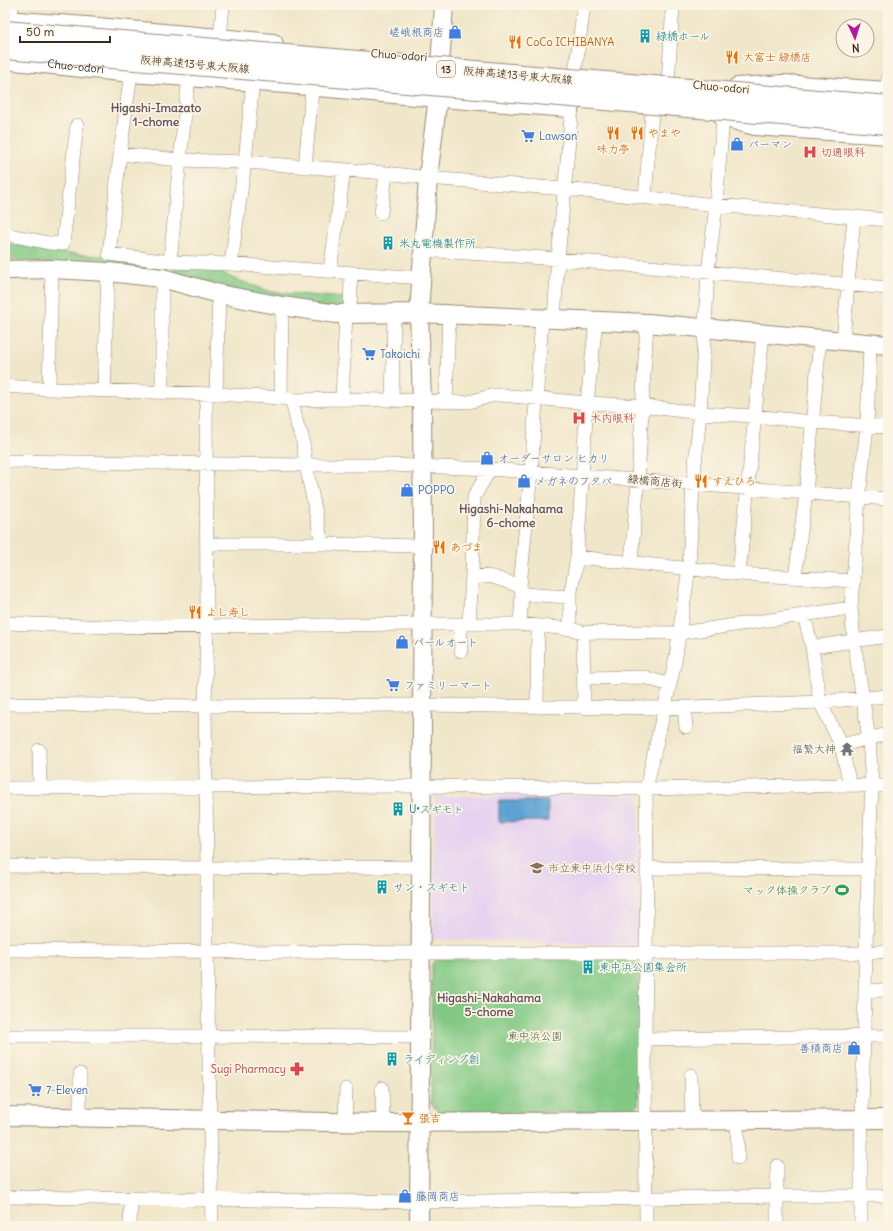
<svg xmlns="http://www.w3.org/2000/svg" width="893" height="1231" viewBox="0 0 893 1231" font-family="Delius,'Klee One',sans-serif">
	<style>
		.built { fill: #e6d2f0 }
		.green { fill: #82c984; stroke: #5e7a51 }
		.water { fill: #5ca1d1; stroke: #4c6678 }
		.lines { fill: none; stroke-linecap: round; stroke-linejoin: round }
		.street-casing { stroke: #968874; stroke-width: 14 }
		.secondary-casing { stroke: #968874; stroke-width: 20 }
		.primary-casing { stroke: #968874; stroke-width: 22 }
		.street { stroke: #fff; stroke-width: 13 }
		.secondary { stroke: #fff; stroke-width: 18 }
		.primary { stroke: #fff; stroke-width: 20 }
		.highway-bridge-casing { stroke: #968874; stroke-width: 24; stroke-linecap: butt }
		.highway-bridge { stroke: #fff; stroke-width: 22 }
		.labels { text-anchor: middle; dominant-baseline: central; stroke-width: 3.5; stroke-linejoin: round; paint-order: stroke }
		.shield { fill: #fcf5e5; stroke: #75675a; stroke-width: 1 }
		.shield-label { font-size: 10px; font-weight: bold; fill: #3b2a1e }
		.shop-label { font-size: 11px; fill: #366cbe; stroke: #fcf5e5; text-anchor: start }
		.culture-label { font-size: 11px; fill: #0d838f; stroke: #fcf5e5; text-anchor: start }
		.food-label { font-size: 11px; fill: #c56008; stroke: #fcf5e5; text-anchor: start }
		.street-label { font-size: 11px; fill: #3b2a1e; stroke: #fcf5e5 }
		.health-label { font-size: 11px; fill: #be3a42; stroke: #fcf5e5; text-anchor: start }
		.worship-label { font-size: 11px; fill: #5b616d; stroke: #fcf5e5; text-anchor: end }
		.education-label { font-size: 11px; fill: #785e54; stroke: #fcf5e5; text-anchor: start }
		.leisure-label { font-size: 11px; fill: #27864d; stroke: #fcf5e5; text-anchor: end }
		.park-label { font-size: 11px; fill: #505a3d; stroke: #fcf5e5 }
		.neighbourhood-label { font-size: 12px; font-weight: bold; fill: #695763; stroke: #fcf5e5 }
	</style>
	<rect width="100%" height="100%" fill="#fcf5e5"/>
	<filter id="ink" filterUnits="userSpaceOnUse"><feTurbulence type="fractalNoise" baseFrequency=".025" numOctaves="2"/><feDisplacementMap in="SourceGraphic" scale="8" xChannelSelector="R" yChannelSelector="G"/><feConvolveMatrix kernelMatrix="1 2 1 2 8 2 1 2 1" color-interpolation-filters="sRGB"/></filter>
	<filter id="wash" filterUnits="userSpaceOnUse"><feTurbulence type="fractalNoise" baseFrequency=".012" numOctaves="4" result="noise"/><feDisplacementMap in="SourceGraphic" scale="16" xChannelSelector="R" yChannelSelector="G"/><feGaussianBlur stdDeviation="0.9" result="paint"/><feColorMatrix in="noise" values="0 0 0 0 0 0 0 0 0 0 0 0 0 0 0 0 0 1.4 0 .05"/><feComposite in="paint" operator="in"/></filter>
	<g filter="url(#wash)">
		<rect width="100%" height="100%" fill="#f0e6c9"/>
		<path class="built" d="M639,795v150l-206,-6 2,-143z"/>
		<path class="green" d="M5,243l55,10 56,4 47,7 -4,4 -7,3 -147,-11z
			M175,266l40,3 17,9 40,14 74,6 -4,13 -75,-11 -94,-28z
			M436,959l197,1 7,8 -2,138 -6,5 -193,2 -8,-9 1,-140z"/>
		<path class="water" d="M499,801h49v20l-49,1z"/>
	</g>
	<g filter="url(#ink)">
		<g class="lines">
			<g class="street-casing">
				<path id="street" d="M10,28l2,-23
					M220,39l3,-34
					M131,72l-11,82 -11,100 61,8 61,2 190,14
					M575,73l9,-68
					M668,82l5,-77
					M887,91l1,-13
					M120,154l60,6 65,2 141,11 42,5 137,11 151,16 172,15
					M305,167l8,-88
					M645,197l7,-84
					M381,213l5,-40
					M5,234l44,9 14,1 14,-119
					M423,250l135,9 330,29
					M170,262l10,-102 9,-84
					M231,264l14,-102 8,-82
					M330,271l14,-101
					M350,314l1,-41
					M554,319l4,-60 14,-152
					M843,341l11,-124
					M5,386l44,3 167,5 65,4 11,2 50,-1 127,3 25,-7h6l87,8 55,3 58,7 55,3 57,6 76,5
					M49,389l3,-120
					M104,391l4,-119
					M162,392v-114
					M216,394l3,-100
					M206,395l1,231 -2,80 2,162v84l5,274
					M281,398l1,-92
					M342,399l4,-85
					M292,400l6,28 4,8 4,29 16,79
					M392,401l2,-87
					M446,401l3,-87
					M5,461l301,4h85l99,4 398,30
					M207,544h115l101,2
					M577,557l162,17 115,7
					M631,562l7,-82 9,-157
					M739,574l24,-240
					M472,575l21,2 27,9
					M795,577l11,-84 14,-154
					M522,594l48,3
					M804,615l8,32 8,55 21,43 9,40
					M5,623l108,4 309,-3h98l50,5 13,3 97,1 171,-25
					M469,624l3,-49 2,-78 16,-28
					M520,624l2,-30 -2,-8 11,-114 11,-154
					M460,625l1,26
					M570,629v-32l7,-40 10,-154 9,-82
					M583,632l1,76
					M812,647l76,-11
					M584,678l60,-1 26,8
					M5,704l200,2 217,-1 243,3 155,-6 68,-6
					M537,707l1,-81
					M684,707l2,20
					M841,745l47,-11
					M39,750l1,38
					M5,788l417,-2 224,3 204,-4 38,1
					M5,866l202,2 214,-1
					M647,868l221,1
					M5,950l417,3h445l21,-2
					M866,991l22,-1
					M5,1036h204l212,1
					M645,1039l220,-3h23
					M691,1075l1,46
					M382,1088l1,35
					M80,1117v-43
					M737,1120l1,38
					M345,1123l1,-34
					M777,1166v59
					M5,1197l415,5 357,-6h111
					M130,1226l1,-27
					M646,1226l-1,-187 2,-171 -1,-79 29,-127 14,-94 4,-84 7,-71 8,-141 8,-67 7,-88
					M861,1226v-75l7,-282 4,-83 -3,-47 -15,-98 -3,-33 8,-111 8,-71 3,-82"/>
			</g>
			<g class="secondary-casing">
				<path id="secondary" d="M737,87l46,-3 105,7
					M723,117l32,9 133,9
					M5,270l47,-1 56,3 54,6 57,16 63,12 55,8 82,-1 228,10 241,22
					M5,1116l378,7 505,-4
					M419,1226l4,-680 -1,-145 -3,-88 9,-135 10,-82 6,-91"/>
			</g>
			<g class="primary-casing">
				<g id="primary">
					<path d="M5,21l81,6 187,17"/>
					<path id="s1" d="M5,59l126,13 155,11 129,12 154,12"/>
				</g>
			</g>
			<use href="#street" class="street"/>
			<use href="#secondary" class="secondary"/>
			<use href="#primary" class="primary"/>
			<g class="highway-bridge-casing">
				<path id="highway-bridge" d="M5,32l883,75
					M5,48l883,75"/>
			</g>
			<use href="#highway-bridge" class="highway-bridge"/>
		</g>
	</g>
	<defs>
		<g id="shop-bare" transform="scale(1.08)"><path d="M-5-2.5h2.3a2.7 3.5 0 0 1 5.4 0H5L5.5 6h-11ZM-1.5-2.5h3a1.5 2.3 0 0 0-3 0Z" fill="#3f7fe0" stroke="#fcf5e5" stroke-width="2.5" paint-order="stroke"/></g>
		<g id="building-bare" transform="scale(1.08)"><path d="M-4-6H4V6H1V3H-1V6H-4ZM-2.5-4.3h1.7v1.8h-1.7ZM.8-4.3h1.7v1.8H.8ZM-2.5-1h1.7V.8h-1.7ZM.8-1h1.7V.8H.8Z" fill="#0f9aa8" stroke="#fcf5e5" stroke-width="2.5" paint-order="stroke"/></g>
		<g id="restaurant-bare" transform="scale(1.08)"><path d="M-5-6h1v4h1v-4h1v4h1v-4h1v5L-1.5 .5V6h-2V.5L-5-1ZM5-6V6H3V1.5H1.5Q1.5-4 5-6Z" fill="#e8710a" stroke="#fcf5e5" stroke-width="2.5" paint-order="stroke"/></g>
		<g id="supermarket-bare" transform="scale(1.08)"><path d="M-6-5.5h2.5l.6 2H6L4.5 2H-2.5L-4.4-4H-6ZM-1.5 3.2a1.3 1.3 0 1 0 .1 0ZM3 3.2a1.3 1.3 0 1 0 .1 0Z" fill="#3f7fe0" stroke="#fcf5e5" stroke-width="2.5" paint-order="stroke"/></g>
		<g id="hospital-bare" transform="scale(1.08)"><path d="M-5-5h3v3.5h4V-5h3V5h-3V1.5h-4V5h-3Z" fill="#e0444e" stroke="#fcf5e5" stroke-width="2.5" paint-order="stroke"/></g>
		<g id="temple-bare" transform="scale(1.08)"><path d="M0-6L5-2H3V0L6.5 2.5H4V6H1.5V3h-3V6H-4V2.5H-6.5L-3 0V-2H-5Z" fill="#6b7280" stroke="#fcf5e5" stroke-width="2.5" paint-order="stroke"/></g>
		<g id="school-bare" transform="scale(1.08)"><path d="M0-5L7-2L0 1L-7-2ZM-4 1L0 2.5L4 1V4Q0 6-4 4Z" fill="#8d6e63" stroke="#fcf5e5" stroke-width="2.5" paint-order="stroke"/></g>
		<g id="stadium-bare" transform="scale(1.08)"><path d="M0-5a6.5 5 0 1 0 0 10a6.5 5 0 1 0 0-10ZM-3.5-1.8h7v3.6h-7Z" fill="#2e9e5b" stroke="#fcf5e5" stroke-width="2.5" paint-order="stroke"/></g>
		<g id="pharmacy-bare" transform="scale(1.08)"><path d="M-2-6h4v4h4v4h-4v4h-4v-4h-4v-4h4Z" fill="#e0444e" stroke="#fcf5e5" stroke-width="2.5" paint-order="stroke"/></g>
		<g id="bar-bare" transform="scale(1.08)"><path d="M-6-5H6L.8 .8V4.5H3.5V6h-7V4.5H-.8V.8Z" fill="#e8710a" stroke="#fcf5e5" stroke-width="2.5" paint-order="stroke"/></g>
	</defs>
	<g fill-rule="evenodd">
		<use href="#shop-bare" x="455" y="32"/>
		<use href="#building-bare" x="645" y="36"/>
		<use href="#restaurant-bare" x="515" y="42"/>
		<use href="#restaurant-bare" x="732" y="57"/>
		<use href="#restaurant-bare" x="613" y="133"/>
		<use href="#restaurant-bare" x="637" y="133"/>
		<use href="#supermarket-bare" x="528" y="136"/>
		<use href="#shop-bare" x="737" y="144"/>
		<use href="#hospital-bare" x="810" y="152"/>
		<use href="#building-bare" x="388" y="243"/>
		<use href="#supermarket-bare" x="369" y="354"/>
		<use href="#hospital-bare" x="579" y="418"/>
		<use href="#shop-bare" x="487" y="458"/>
		<use href="#shop-bare" x="524" y="481"/>
		<use href="#restaurant-bare" x="701" y="481"/>
		<use href="#shop-bare" x="407" y="490"/>
		<use href="#restaurant-bare" x="439" y="547"/>
		<use href="#restaurant-bare" x="195" y="612"/>
		<use href="#shop-bare" x="402" y="642"/>
		<use href="#supermarket-bare" x="393" y="685"/>
		<use href="#temple-bare" x="847" y="749"/>
		<use href="#building-bare" x="398" y="809"/>
		<use href="#school-bare" x="537" y="868"/>
		<use href="#building-bare" x="382" y="887"/>
		<use href="#stadium-bare" x="842" y="890"/>
		<use href="#building-bare" x="588" y="967"/>
		<use href="#shop-bare" x="854" y="1048"/>
		<use href="#building-bare" x="392" y="1059"/>
		<use href="#pharmacy-bare" x="297" y="1069"/>
		<use href="#supermarket-bare" x="35" y="1090"/>
		<use href="#bar-bare" x="408" y="1118"/>
		<use href="#shop-bare" x="405" y="1196"/>
	</g>
	<g class="labels">
		<rect class="shield" x="437" y="61" width="18" height="16" rx="3"/>
		<g class="shield-label">
			<text x="446" y="69">13</text>
		</g>
		<g class="shop-label">
			<text x="444" y="32" text-anchor="end">嵯峨根商店</text>
			<text x="539" y="136">Lawson</text>
			<text x="748" y="144">パーマン</text>
			<text x="380" y="354">Takoichi</text>
			<text x="498" y="458">オーダーサロン ヒカリ</text>
			<text x="535" y="481">メガネのフタバ</text>
			<text x="418" y="490">POPPO</text>
			<text x="413" y="642">パールオート</text>
			<text x="404" y="685">ファミリーマート</text>
			<text x="843" y="1048" text-anchor="end">善積商店</text>
			<text x="46" y="1090">7-Eleven</text>
			<text x="416" y="1196">藤岡商店</text>
		</g>
		<g class="culture-label">
			<text x="656" y="36">緑橋ホール</text>
			<text x="399" y="243">米丸電機製作所</text>
			<text x="409" y="809">U•スギモト</text>
			<text x="393" y="887">サン・スギモト</text>
			<text x="599" y="967">東中浜公園集会所</text>
			<text x="403" y="1059">ライディング創</text>
		</g>
		<g class="food-label">
			<text x="526" y="42">CoCo ICHIBANYA</text>
			<text x="743" y="57">大富士 緑橋店</text>
			<text x="648" y="133">やまや</text>
			<text x="613" y="149" text-anchor="middle">味力亭</text>
			<text x="712" y="481">すえひろ</text>
			<text x="450" y="547">あづま</text>
			<text x="206" y="612">よし寿し</text>
			<text x="419" y="1118">張吉</text>
		</g>
		<g class="street-label">
			<text transform="translate(399 55) rotate(4)">Chuo-odori</text>
			<text transform="translate(195 64) rotate(5)">阪神高速13号東大阪線</text>
			<text stroke="none"><textPath href="#s1" startOffset="71">Chuo-odori</textPath></text>
			<text transform="translate(518 75) rotate(5)">阪神高速13号東大阪線</text>
			<text transform="translate(721 87) rotate(5)">Chuo-odori</text>
			<text transform="translate(655 481) rotate(5)">緑橋商店街</text>
		</g>
		<g class="health-label">
			<text x="821" y="152">切通眼科</text>
			<text x="590" y="418">木内眼科</text>
			<text x="286" y="1069" text-anchor="end">Sugi Pharmacy</text>
		</g>
		<g class="worship-label">
			<text x="836" y="749">福繁大神</text>
		</g>
		<g class="education-label">
			<text x="548" y="868">市立東中浜小学校</text>
		</g>
		<g class="leisure-label">
			<text x="831" y="890">マック体操クラブ</text>
		</g>
		<g class="park-label">
			<text x="535" y="1036">東中浜公園</text>
		</g>
		<g class="neighbourhood-label">
			<text x="156" y="107">Higashi-Imazato<tspan x="156" dy="14">1-chome</tspan></text>
			<text x="511" y="508">Higashi-Nakahama<tspan x="511" dy="14">6-chome</tspan></text>
			<text x="489" y="997">Higashi-Nakahama<tspan x="489" dy="14">5-chome</tspan></text>
		</g>
	</g>
	<rect width="893" height="1231" fill="none" stroke="#fcf5e5" stroke-width="20"/>
	<g transform="translate(855 38) rotate(176)"><circle r="19" fill="#fcf5e5" stroke="#afa495"/>
	<path d="M0-3L7 15L0 10L-7 15Z" fill="#b5179e"/>
	<text y="-6" font-size="11" font-weight="bold" text-anchor="middle" fill="#3b2a1e">N</text>
	</g>
	<path d="M20 36v6h90v-6" fill="none" stroke="#3b2a1e" stroke-width="2"/>
	<text x="26" y="36" font-size="12" fill="#3b2a1e" stroke="#fcf5e5" stroke-width="3" paint-order="stroke">50 m</text>
</svg>
